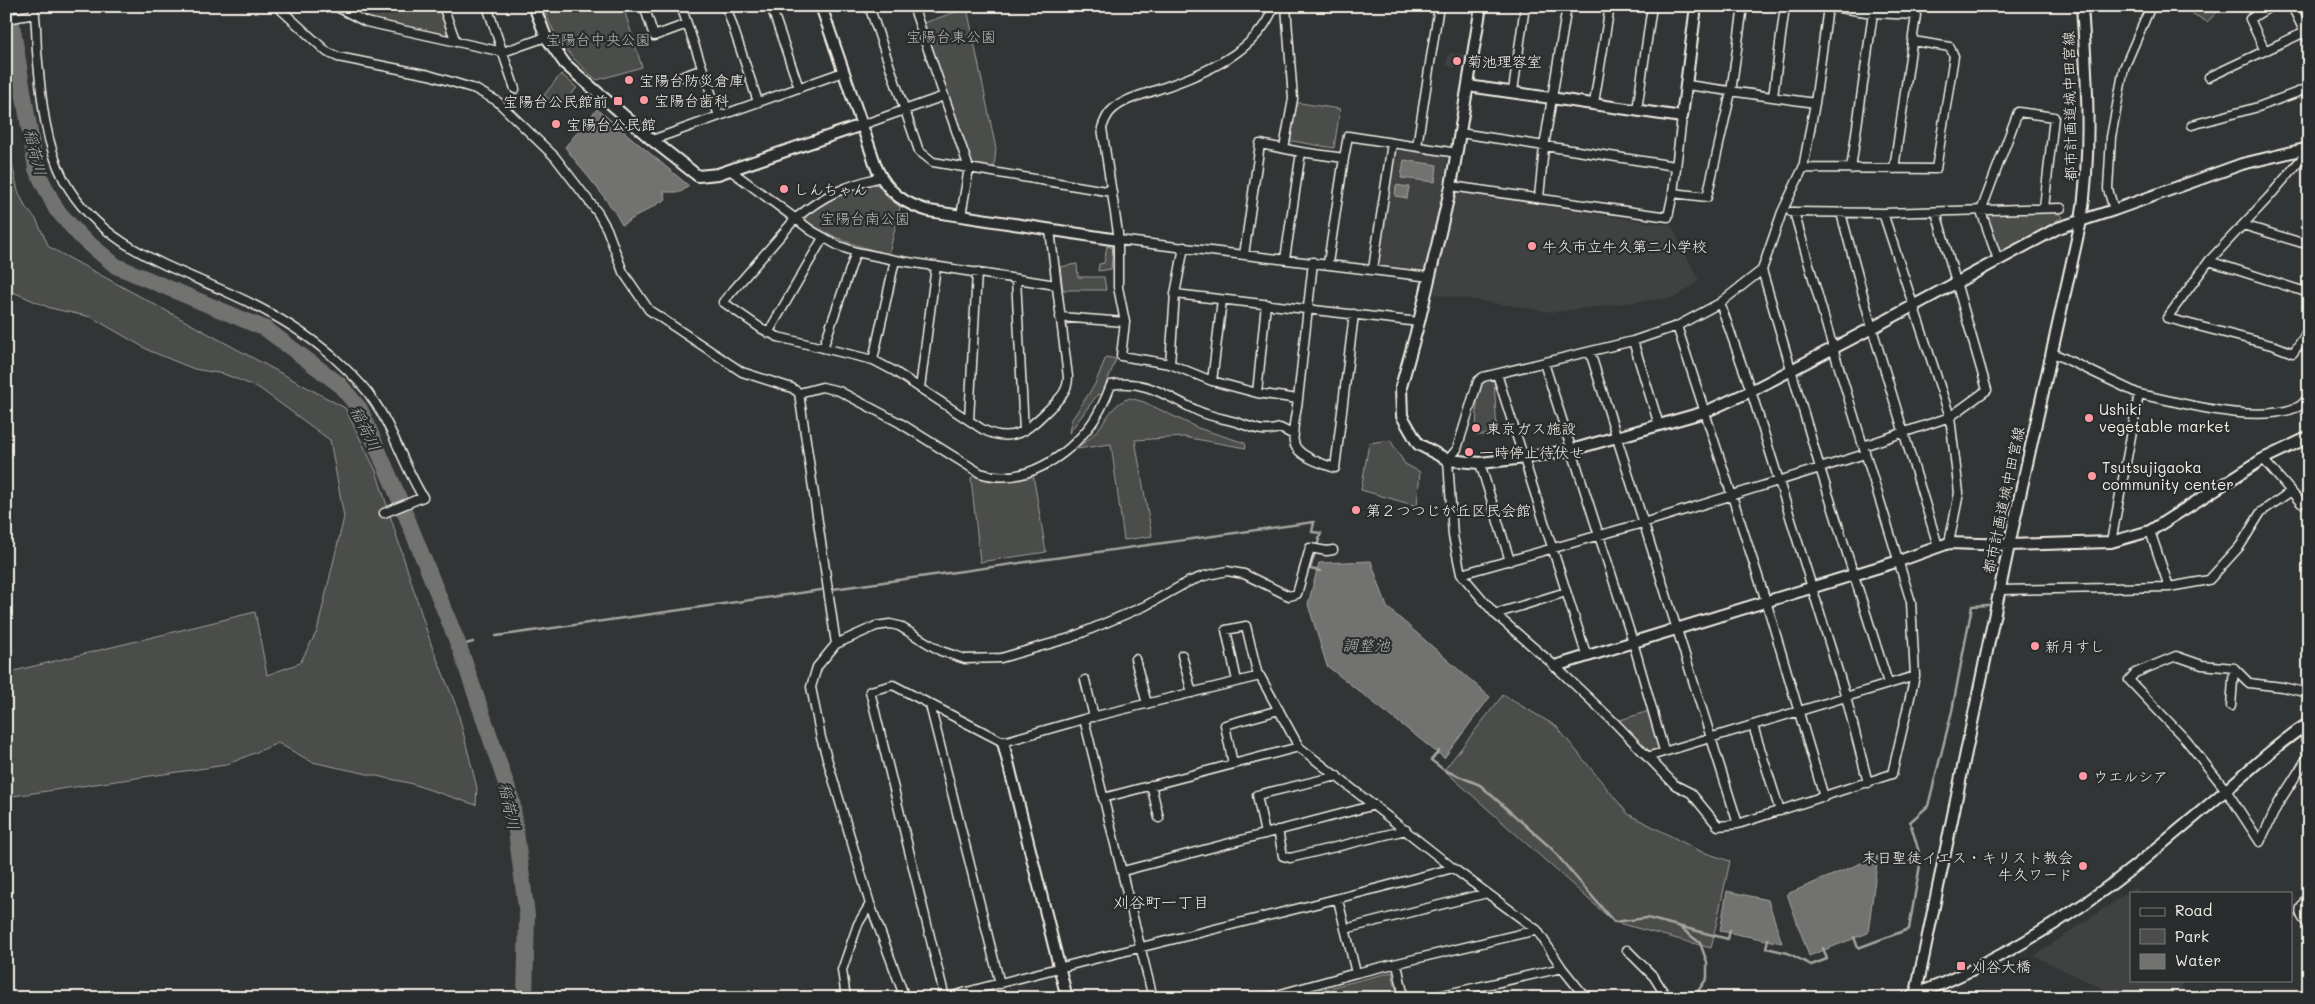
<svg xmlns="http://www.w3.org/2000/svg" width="2315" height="1004" viewBox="0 0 2315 1004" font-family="Mali,'Klee One',sans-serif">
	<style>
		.built { fill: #404242 }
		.green { fill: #4b4d4c; stroke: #a09f9a }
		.water { fill: #727370; stroke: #a6a5a0 }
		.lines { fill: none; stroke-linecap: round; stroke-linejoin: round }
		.stream { stroke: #a6a5a0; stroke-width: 2.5 }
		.river { stroke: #727370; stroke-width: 16 }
		.minor-casing { stroke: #f4f1e8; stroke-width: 11 }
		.tertiary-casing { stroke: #f4f1e8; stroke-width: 14 }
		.minor { stroke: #2a2d2e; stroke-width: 8 }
		.tertiary { stroke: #2a2d2e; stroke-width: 10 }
		.poi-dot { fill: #ff9aa2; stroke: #2a2d2e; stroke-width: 2 }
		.labels { text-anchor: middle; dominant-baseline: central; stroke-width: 4.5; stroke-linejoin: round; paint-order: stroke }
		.park-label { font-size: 15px; fill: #b9b8b1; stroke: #2a2d2e }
		.poi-label { font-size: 15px; fill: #f4f1e8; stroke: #2a2d2e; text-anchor: start }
		.street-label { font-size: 15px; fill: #f4f1e8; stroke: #2a2d2e }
		.water-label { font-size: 16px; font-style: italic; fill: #b3b2ac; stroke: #2a2d2e }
		.neighbourhood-label { font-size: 16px; fill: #f4f1e8; stroke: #2a2d2e }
	</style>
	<rect width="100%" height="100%" fill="#323535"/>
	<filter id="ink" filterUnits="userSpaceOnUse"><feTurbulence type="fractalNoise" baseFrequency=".02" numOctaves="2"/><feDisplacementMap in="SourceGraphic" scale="10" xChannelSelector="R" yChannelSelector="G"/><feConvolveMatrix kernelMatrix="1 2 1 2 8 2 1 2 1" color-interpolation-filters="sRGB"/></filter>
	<g filter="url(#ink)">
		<path class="built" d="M1449,53l17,2 -3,13 -17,-2z
			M1396,150l51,6 -4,34 229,36 27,55 -23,16 -123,15 -119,-18 4,-22 -60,-7z
			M2136,887l3,6h-8v87h53l-6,18h-55l-89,-42z"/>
		<path class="green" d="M343,6h96l9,25 -3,4c-35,-7 -70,-12 -102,-29z
			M559,6h64l19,61 -45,13c-24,-20 -42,-39 -52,-69z
			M2184,6h40l-17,16 -19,-11z
			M967,8l29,141 -2,19 -22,-4 -48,-141z
			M561,74l16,14 -19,19 -14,-12z
			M1293,102l47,7 -6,39 -48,-8z
			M6,136l12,55 8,17 10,11 13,28 296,161 31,63 55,173 26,64 20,80 -1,17 -67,-22 -97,-21 -34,-19 -52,22 -220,32v-124l249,-61 12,63 33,-12 17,-32 27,-114 -14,-77 -71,-52 -35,-14 -30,-5 -44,-18 -59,-34 -41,-9 -44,-19z
			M873,184l5,1 9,12 13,10 -11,47c-31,-7 -57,-16 -83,-33v-5c22,-17 41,-24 67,-32z
			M2056,212l7,5 -64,37 -13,-40z
			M1107,246l6,2 -2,21 -13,2 1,-7 5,-1z
			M1077,264l1,13h26l2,13h-43l-3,-23z
			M1106,357l10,2 -14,36 -4,-1 -29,39 2,-12 24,-37z
			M1494,378l3,57h-21l1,-34 6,-20z
			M1130,398l14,4 54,26 47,15 1,5 -62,-11 -49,3 17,96 -28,4 -13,-96 -34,5c8,-7 17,-14 23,-22 10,-13 14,-24 30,-29z
			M1390,440l15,24 15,8 -3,34 -56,-16 8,-47z
			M1033,474l13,78 -66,10 -9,-84 3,-3c21,8 39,9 59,-1z
			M1503,695l53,31 72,88 72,37 30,10 -19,87 -97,-26 -170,-152z
			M1652,710l12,41 -17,6 -33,-35z
			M1392,972l6,26h-92l-1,-4z"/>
		<path class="water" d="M597,109l92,77 -8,6h-17l2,7 -44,26c-14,-27 -38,-52 -57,-78z
			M1404,160l33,5 -2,17 -34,-4z
			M1396,185l13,2 -2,11 -12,-2z
			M1371,561l16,46 103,90 -46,61 -117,-92 -19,-62 11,-41z
			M1878,856l-10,77 -59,23 -22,-62z
			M1727,891l41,9 14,43 -62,-12z"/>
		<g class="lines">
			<path class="stream" d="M833,589l481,-67 -2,10 9,1 -11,36 10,2
				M496,636l325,-46
				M459,646l14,-4
				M1439,751l-8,9 13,10 36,15 71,63 63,74 33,-4 81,21 2,-9
				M1681,928l19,15 7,19v16l-9,13
				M1854,937l4,11 51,-19 12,-70 -11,-37 18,-16 24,-95 20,-105 16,-1
				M1768,939l-2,9 22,5 23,12 16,-6 -4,-11"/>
			<path class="river" d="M9,6l27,163 20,40 25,28 35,29 150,63 73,55 21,25 38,87 61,150 53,155 15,114 -2,83"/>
			<g class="minor-casing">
				<path id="minor" d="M33,6c4,14 3,31 4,45 4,43 7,91 27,129 34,64 103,85 165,113 36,16 73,37 103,63 13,12 29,26 39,41 22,30 32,68 52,100l-39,16
					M277,6l50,46 11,5 91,18 46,14 22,12 58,56 43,56 9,16 16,43 26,38 93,62 50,16 7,5 37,251
					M335,6l31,16 137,30 43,-15
					M443,6l13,36
					M487,6l28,83
					M644,6l10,30 33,-12
					M681,6l38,110
					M726,6l32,96
					M771,6l28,82
					M869,6l50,145 14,11 179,30
					M913,6l56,162 -8,48
					M1274,6c-16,46 -73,69 -115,83 -16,6 -36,10 -48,22 -5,5 -7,11 -9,17l16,105v54l7,35 -4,34 49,8 42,17 45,12 41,6c-1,12 -7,30 -4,43 2,14 29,22 41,26l19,-154
					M1826,6l47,7 43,2 -22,154
					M2292,6l17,35
					M535,11l14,-5
					M6,19l29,-5
					M2265,51l-15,-32 21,-13
					M2209,77l96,-45
					M678,78l25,-9
					M1687,85l128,18 -12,65 -21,44 -20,58 -42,33 -43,23 -44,15 -150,36 -5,4 -21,68 -9,11 5,76 8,38 34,40 60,52 59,56 61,63 16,8 27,33 20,-2 154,-50 23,-98 -4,-74 -78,-254 -39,-136
					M1513,91l12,-85
					M1773,97l12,-91
					M1594,103l16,-97
					M1815,103l13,-96
					M1637,110l15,-104
					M862,125l82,-29
					M2192,125l66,-18 51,-19
					M1460,133l215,33
					M652,140l191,-68
					M1417,146l22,-140
					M1284,148l9,-49 -7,-93
					M2309,150l-40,47 -60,64 -42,57 108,28 18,7 11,-16 5,22
					M1803,168l133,1 18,-113 -4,-9 -37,-6
					M1851,169l22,-156
					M730,170l82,61 27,15 17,6 39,8 161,25
					M881,177c-36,9 -57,18 -85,41l-73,84 39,27 16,8 95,23 21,11 88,58c30,16 46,1 67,-20 10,-10 19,-17 19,-32l-18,-147
					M1451,186l217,31 5,-24 9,-76
					M1673,193l34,4 24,-105 12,-86
					M1539,197l5,-50 23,-141
					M2114,210l-6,-21 3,-52 13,-69 27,-62
					M1791,212l92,1 178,-5
					M1936,212l51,178 -37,27 9,76 -10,50
					M1841,213l31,115 66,218
					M2243,225l66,20
					M1118,240l312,37
					M1244,255l16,-111 41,8
					M1285,259l16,-107 43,6 4,-22 109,17
					M1998,260l-17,-49 37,-99 36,5 -10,91
					M2209,261l100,32
					M1328,263l16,-105
					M1373,269l19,-126
					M1762,270l58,198 68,215
					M1016,279l8,152
					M1175,294l244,28
					M1720,303l31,88 95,306 22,86
					M1060,317l65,5
					M1677,326l89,275 58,196
					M768,333l55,-95
					M2304,337l5,-11
					M1633,341l26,84
					M823,348l33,-96
					M1590,352l148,472
					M2051,352l88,42
					M873,360l22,-100
					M1544,363l89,279 31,109
					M1170,364l5,-70 9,-47
					M1497,374l90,283
					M1212,381l10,-81
					M920,388l16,-122
					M799,393l23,-6 17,4 61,32 80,50c43,14 87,-16 112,-50 8,-11 14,-25 19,-38 36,-6 56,12 87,26 13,6 28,8 41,12 18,6 23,10 41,5l14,7
					M1257,393l9,-89
					M1298,399l15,-137
					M969,420l8,-148
					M1863,446l87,-29 -67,-204
					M2263,459l38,44 8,-7
					M1480,463l30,98
					M2150,531l19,56
					M2111,542l28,-148c44,9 117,31 159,13 4,-2 8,-7 11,-11
					M1461,574l182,-51 222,-69
					M1999,590l170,-3 40,-7 31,-34 21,-34 29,-20
					M1495,614l71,-22
					M1182,655l10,38
					M1135,659l12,45
					M2234,668l15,15 33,4 27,6
					M1085,680l9,37
					M1237,681l-11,-51 20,-4 12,50
					M930,705l70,279
					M2231,706l3,-38 -32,-3 -26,-9 -41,17 -6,7 57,60 40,50 34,52 18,-38 31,-49
					M1084,719l69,279
					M1753,726l27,85
					M2303,727l6,27
					M1647,757l268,-81
					M1233,764l-8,-39 54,-15
					M1151,785l8,33
					M1103,798l196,-51
					M1278,830l5,26 7,2 116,-28
					M1265,834l-8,-39 80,-19
					M1123,871l252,-66
					M2309,894c-9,13 -14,19 0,31
					M1338,900l18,73
					M1345,929l142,-36
					M1627,950l27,27 13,21
					M1397,964l7,34
					M846,998l-4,-28 16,-46 12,-20
					M905,998l-35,-94 -49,-166 -10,-51 6,-20 19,-23 40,-18 14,-2 9,2 42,25 24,8 36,-1 69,-20 75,-32 43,-24 16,-6 23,-5 17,3 45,22 8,-2 13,-46 17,3 6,-1
					M945,998l-75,-307 23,-6 110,57 81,-23 176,-43 39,71 154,121 84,62 25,38 24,30
					M945,998c168,-47 339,-83 508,-130
					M1266,998l90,-25 181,-43
					M1429,998l133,-30"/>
			</g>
			<g class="tertiary-casing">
				<path id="tertiary" d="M534,6l12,31 19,27 87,76 46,36 20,-2 144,-49
					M821,6l56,163c11,24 28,35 52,42l189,29
					M1481,6l-30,180 -32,136 -18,65 1,29 16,28 30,16 32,3 45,-5 46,-8 134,-38 46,-21 121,-63 186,-100 56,-18 128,-46 67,-16
					M1468,86l214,31 14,-111
					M1555,666l344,-105 50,-18 60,2 102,-3 39,-11 113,-72 46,-22
					M1003,742l64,256
					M1912,996c83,-32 163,-81 232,-137 29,-24 59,-49 88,-74 24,-21 49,-44 77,-62
					M1915,998l94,-453 72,-324c11,-71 6,-143 1,-215"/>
			</g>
			<use href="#minor" class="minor"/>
			<use href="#tertiary" class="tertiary"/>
		</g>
	</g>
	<g class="poi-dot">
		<circle cx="1457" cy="61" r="5"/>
		<circle cx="629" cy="80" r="5"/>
		<circle cx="644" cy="100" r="5"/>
		<rect x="613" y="96" width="10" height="10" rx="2.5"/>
		<circle cx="556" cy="124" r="5"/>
		<circle cx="784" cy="189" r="5"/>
		<circle cx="1532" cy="246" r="5"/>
		<circle cx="2089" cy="418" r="5"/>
		<circle cx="1476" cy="428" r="5"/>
		<circle cx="1469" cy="452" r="5"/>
		<circle cx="2092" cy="476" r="5"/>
		<circle cx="1356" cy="510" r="5"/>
		<circle cx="2035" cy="646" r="5"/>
		<circle cx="2083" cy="776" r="5"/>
		<circle cx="2083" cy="866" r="5"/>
		<rect x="1956" y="961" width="10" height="10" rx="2.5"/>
	</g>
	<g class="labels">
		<g class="park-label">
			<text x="951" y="36">宝陽台東公園</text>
			<text x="598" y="39">宝陽台中央公園</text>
			<text x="865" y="218">宝陽台南公園</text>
		</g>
		<g class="poi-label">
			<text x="1467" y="61">菊池理容室</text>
			<text x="639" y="80">宝陽台防災倉庫</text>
			<text x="654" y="100">宝陽台歯科</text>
			<text x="608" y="101" text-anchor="end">宝陽台公民館前</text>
			<text x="566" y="124">宝陽台公民館</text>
			<text x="794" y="189">しんちゃん</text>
			<text x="1542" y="246">牛久市立牛久第二小学校</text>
			<text x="2099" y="409">Ushiki<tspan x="2099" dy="17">vegetable market</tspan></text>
			<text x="1486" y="428">東京ガス施設</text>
			<text x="1479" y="452">一時停止待伏せ</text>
			<text x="2102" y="467">Tsutsujigaoka<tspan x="2102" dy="17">community center</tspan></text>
			<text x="1366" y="510">第２つつじが丘区民会館</text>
			<text x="2045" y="646">新月すし</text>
			<text x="2093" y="776">ウエルシア</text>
			<text x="2073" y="857" text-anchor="end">末日聖徒イエス・キリスト教会<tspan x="2073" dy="17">牛久ワード</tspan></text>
			<text x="1971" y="966">刈谷大橋</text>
		</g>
		<g class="street-label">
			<text transform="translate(2069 106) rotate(-91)">都市計画道城中田宮線</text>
			<text transform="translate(2003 500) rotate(-78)">都市計画道城中田宮線</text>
		</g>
		<g class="water-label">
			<text transform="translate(36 152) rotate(76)">稲荷川</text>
			<text transform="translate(366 428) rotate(64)">稲荷川</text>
			<text x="1366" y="644">調整池</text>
			<text transform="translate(510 806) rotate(78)">稲荷川</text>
		</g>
		<g class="neighbourhood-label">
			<text x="1161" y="901">刈谷町一丁目</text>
		</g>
	</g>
	<rect width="2315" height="1004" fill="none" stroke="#2a2d2e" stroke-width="25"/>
	<rect x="12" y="12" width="2290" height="979" fill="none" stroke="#f4f1e8" stroke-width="2" filter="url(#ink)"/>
	<rect x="2130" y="892" width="162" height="90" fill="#2a2d2e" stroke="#7b7b78"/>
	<rect x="2140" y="908" width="25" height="8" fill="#2a2d2e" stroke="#7b7b78"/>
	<text x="2175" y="916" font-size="15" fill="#f4f1e8">Road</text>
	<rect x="2140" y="929" width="25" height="15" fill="#4b4d4c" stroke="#7b7b78"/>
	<text x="2175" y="942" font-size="15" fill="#f4f1e8">Park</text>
	<rect x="2140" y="954" width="25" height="15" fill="#727370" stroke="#7b7b78"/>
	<text x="2175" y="966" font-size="15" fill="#f4f1e8">Water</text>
</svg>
